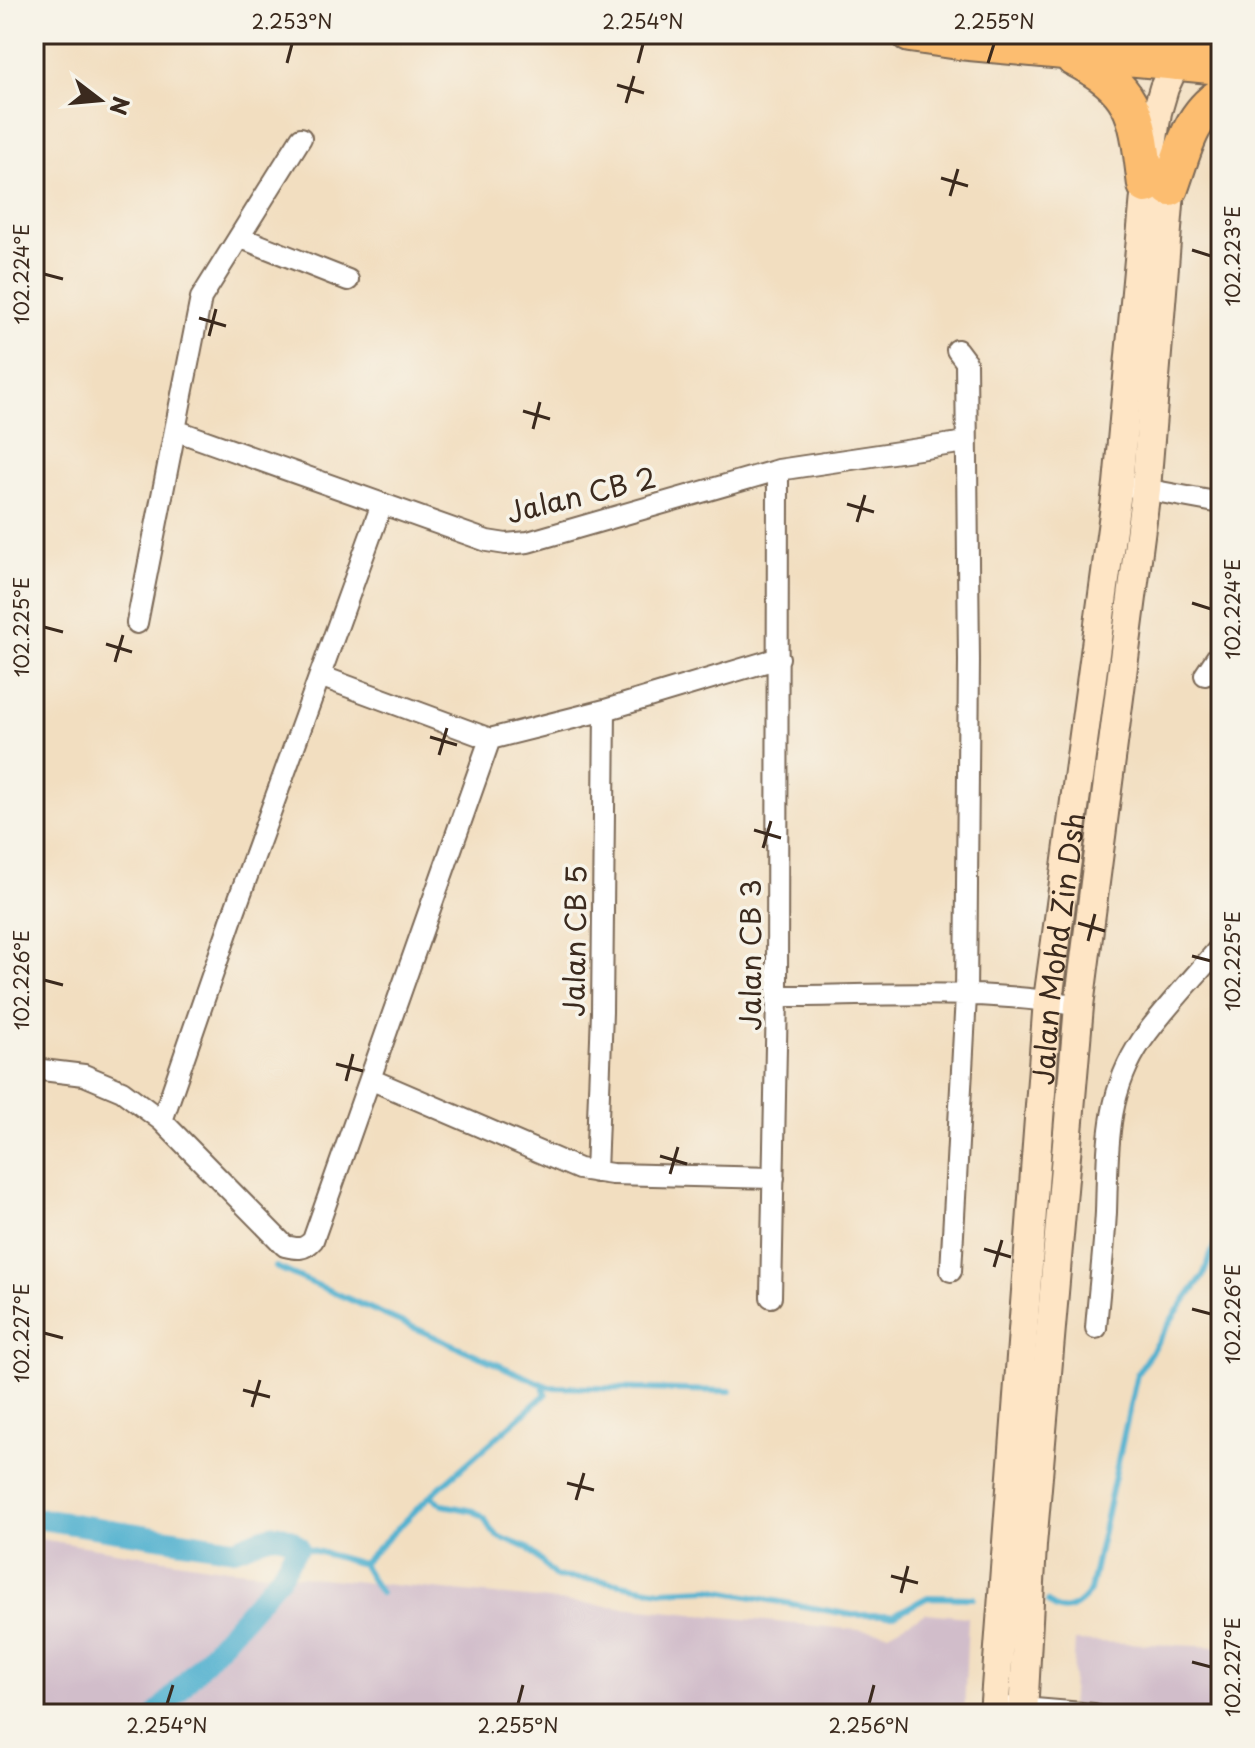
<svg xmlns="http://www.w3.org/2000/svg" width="1255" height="1748" viewBox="0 0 1255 1748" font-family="'Playpen Sans',sans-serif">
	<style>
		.industrial { fill: #d1bdca }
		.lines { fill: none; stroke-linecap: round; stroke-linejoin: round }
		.stream { stroke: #50b0cf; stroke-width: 6 }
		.canal { stroke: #50b0cf; stroke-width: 22 }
		.street-casing { stroke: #7b6957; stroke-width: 24 }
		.secondary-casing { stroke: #7b6957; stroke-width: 32 }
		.highway-casing { stroke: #7b6957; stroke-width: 40 }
		.street { stroke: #fff; stroke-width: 20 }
		.secondary { stroke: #fee5c5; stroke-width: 28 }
		.highway { stroke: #fcbd6f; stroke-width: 36 }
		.ticks { fill: none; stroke: #3b2a1e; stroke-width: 3 }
		.labels { text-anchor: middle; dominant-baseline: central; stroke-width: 7; stroke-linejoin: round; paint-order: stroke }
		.street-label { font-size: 28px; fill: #3b2a1e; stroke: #f7f3e8 }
		.neatline { fill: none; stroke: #3b2a1e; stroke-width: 3 }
		.ticks-label { font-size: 20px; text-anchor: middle; fill: #3b2a1e }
	</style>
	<rect width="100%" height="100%" fill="#f7f3e8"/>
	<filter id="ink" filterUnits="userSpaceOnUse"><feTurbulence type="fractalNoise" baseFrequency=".0125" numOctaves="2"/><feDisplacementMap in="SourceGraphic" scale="16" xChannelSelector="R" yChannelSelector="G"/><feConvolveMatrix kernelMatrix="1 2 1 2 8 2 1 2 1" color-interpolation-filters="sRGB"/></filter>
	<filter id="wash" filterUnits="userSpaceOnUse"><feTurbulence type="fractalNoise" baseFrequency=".006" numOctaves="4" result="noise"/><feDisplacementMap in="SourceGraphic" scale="32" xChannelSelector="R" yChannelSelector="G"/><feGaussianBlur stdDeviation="1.8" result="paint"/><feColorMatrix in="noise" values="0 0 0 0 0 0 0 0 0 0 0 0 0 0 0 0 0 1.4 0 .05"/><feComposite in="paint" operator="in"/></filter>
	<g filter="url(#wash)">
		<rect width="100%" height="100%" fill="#f2dec0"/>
		<path class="industrial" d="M34,1538l193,31 662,64 37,-20 42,4 -4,97h-930z
			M1075,1641l146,6v67h-150z"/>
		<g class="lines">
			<path class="stream" d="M276,1267l266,117 4,10 -116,102 -68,68 -64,-18
				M542,1384l8,3 180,4
				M430,1496l13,9 31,6 11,8 5,10 9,8 29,11 28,29 49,4 55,10 49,-2 143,26h42l34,-18 45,1
				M362,1564l18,29
				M1048,1602c16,16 31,4 42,-11l47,-217 38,-60 28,-38 18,-48"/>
			<path class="canal" d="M34,1518l200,31c23,-7 44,-25 64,-3l-18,30 -122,138"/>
		</g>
	</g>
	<g filter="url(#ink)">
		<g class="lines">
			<g class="street-casing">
				<path id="street" d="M239,237l109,43
					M175,430l312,111 19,3 22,-2 250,-72 188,-28
					M1133,487l88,16
					M137,623l64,-325 100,-160
					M1205,675l16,-24
					M320,676l170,63 115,-29 174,-52
					M777,996c96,0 209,-8 302,10
					M34,1069l50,6 38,16 40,30 123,125c13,3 19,4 28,-6l177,-501
					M370,1079l209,90 33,5 162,4
					M162,1121l71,-206 149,-411
					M596,1172l6,-160 3,-302
					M951,1271l15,-275 3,-336 -3,-298 -9,-12
					M771,1297l6,-301 1,-526
					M1096,1328c3,-38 8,-77 10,-116 2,-62 -1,-118 36,-172 23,-33 53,-63 79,-94
					M1011,1707l83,7"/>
			</g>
			<g class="secondary-casing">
				<g id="secondary">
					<path id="s1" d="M994,1714l54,-714 70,-516 28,-299 11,-73 7,-24 12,-26"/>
					<path d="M1023,1714l9,-169 47,-539 67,-517 26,-322"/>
				</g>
			</g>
			<g class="highway-casing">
				<path id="highway" d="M910,34l49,7 262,25
					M1073,57c66,34 64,60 73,128
					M1176,62l22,-21 23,-6
					M1170,188c12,-33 19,-72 51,-92"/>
			</g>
			<use href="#street" class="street"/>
			<use href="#secondary" class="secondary"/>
			<use href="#highway" class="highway"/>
		</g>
	</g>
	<path class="ticks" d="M287,63l5,-19M638,63l5,-19M988,63l6,-19M617,85l27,8M626,103l8,-27M941,178l27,8M950,196l8,-27M1192,250l19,6M44,274l19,5M199,318l27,8M209,336l7,-27M523,411l27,8M533,429l7,-27M847,504l27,8M857,522l8,-27M1192,603l19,6M44,627l19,5M106,644l26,8M115,662l8,-27M430,737l27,8M439,755l8,-27M754,830l27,8M763,848l8,-27M1078,923l27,8M1088,941l7,-27M1192,956l19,5M44,980l19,5M336,1064l27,7M346,1081l7,-27M660,1156l27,8M670,1174l8,-27M984,1249l27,8M994,1267l8,-27M1192,1309l19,5M44,1333l19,5M243,1390l27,7M252,1407l8,-27M567,1483l27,7M576,1500l8,-27M891,1576l27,7M901,1593l7,-27M1192,1662l19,5M167,1704l6,-19M518,1704l5,-19M869,1704l5,-19"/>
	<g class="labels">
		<g class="street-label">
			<text transform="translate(581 494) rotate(-14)">Jalan CB 2</text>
			<text transform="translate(574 941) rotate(-89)">Jalan CB 5</text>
			<text stroke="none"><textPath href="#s1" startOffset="768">Jalan Mohd Zin Dsh</textPath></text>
			<text transform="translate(749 955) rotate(-90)">Jalan CB 3</text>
		</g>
	</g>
	<rect width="1255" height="1748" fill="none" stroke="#f7f3e8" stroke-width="88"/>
	<g transform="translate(100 100) rotate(106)" stroke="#f7f3e8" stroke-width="6" paint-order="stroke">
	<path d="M0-6L14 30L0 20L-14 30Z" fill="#3b2a1e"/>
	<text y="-12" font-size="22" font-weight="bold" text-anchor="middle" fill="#3b2a1e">N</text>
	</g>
	<rect x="44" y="44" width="1167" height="1660" class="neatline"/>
	<g class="ticks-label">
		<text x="292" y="29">2.253°N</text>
		<text x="643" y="29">2.254°N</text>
		<text x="994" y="29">2.255°N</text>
		<text transform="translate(1233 256) rotate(-90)" y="7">102.223°E</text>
		<text transform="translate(22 274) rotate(-90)" y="7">102.224°E</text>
		<text transform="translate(1233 609) rotate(-90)" y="7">102.224°E</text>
		<text transform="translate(22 627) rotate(-90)" y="7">102.225°E</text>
		<text transform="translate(1233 961) rotate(-90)" y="7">102.225°E</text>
		<text transform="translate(22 980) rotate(-90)" y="7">102.226°E</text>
		<text transform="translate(1233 1314) rotate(-90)" y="7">102.226°E</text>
		<text transform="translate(22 1333) rotate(-90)" y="7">102.227°E</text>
		<text transform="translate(1233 1667) rotate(-90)" y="7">102.227°E</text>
		<text x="167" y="1733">2.254°N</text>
		<text x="518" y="1733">2.255°N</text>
		<text x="869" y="1733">2.256°N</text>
	</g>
</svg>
